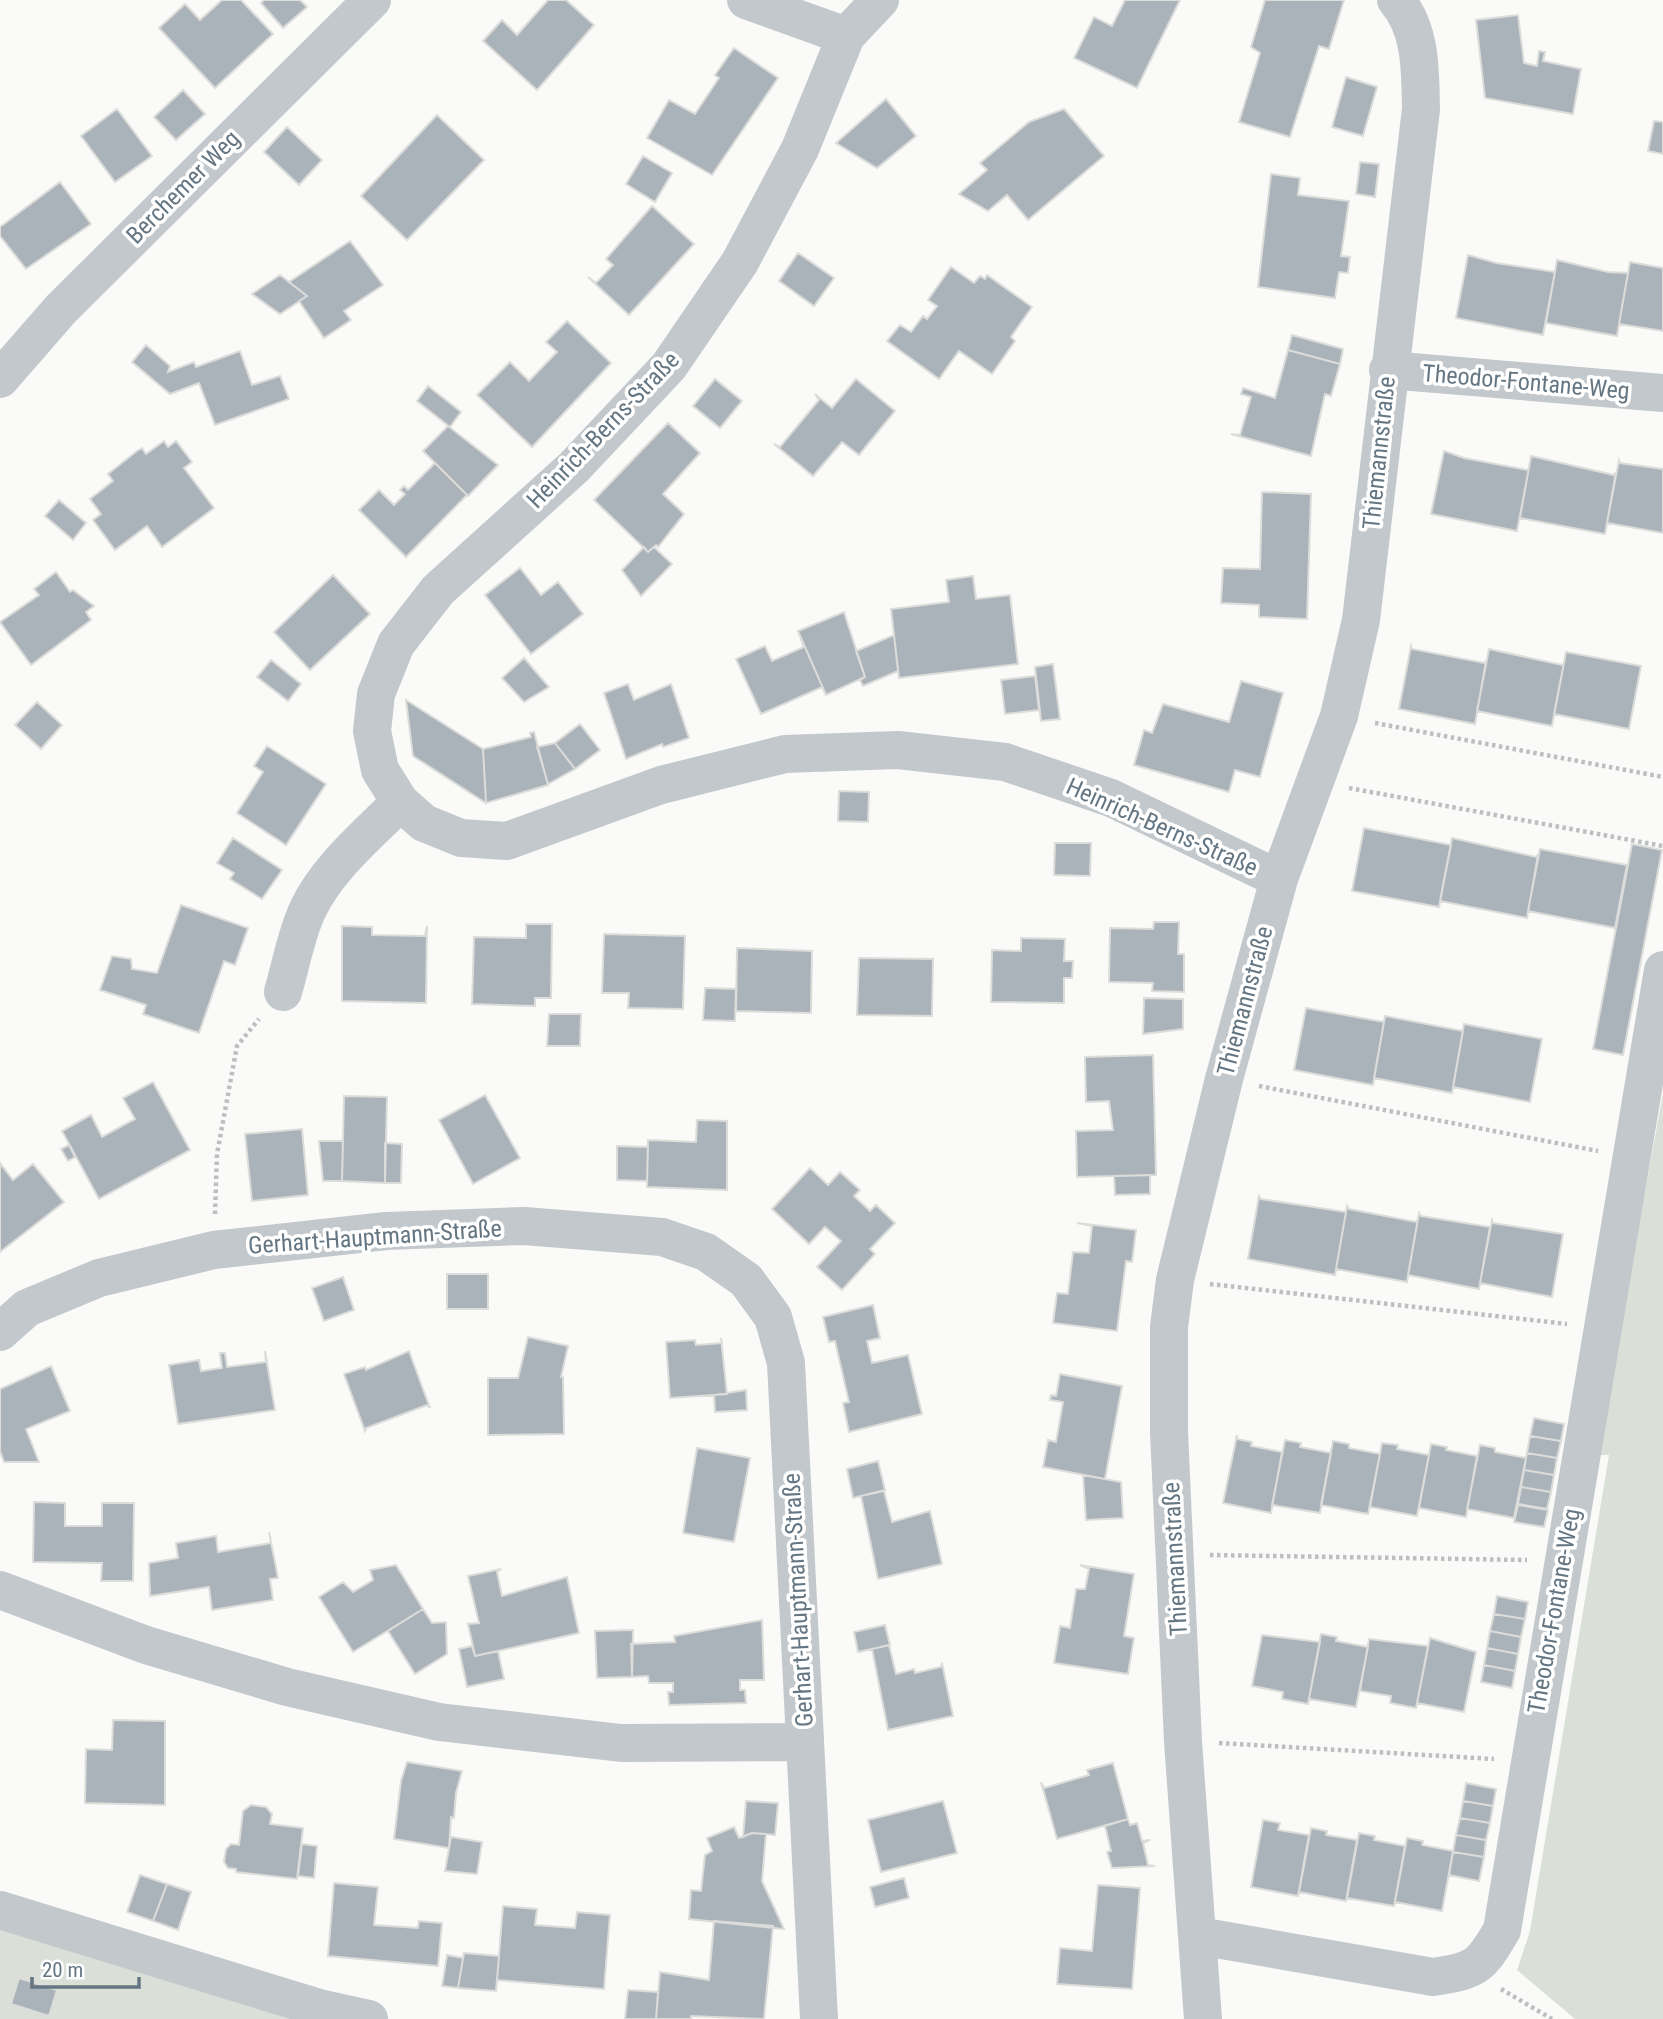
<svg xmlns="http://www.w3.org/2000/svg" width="1663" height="2019" viewBox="0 0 1663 2019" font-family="'Roboto Condensed',sans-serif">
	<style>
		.green { fill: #dadfd7 }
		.building { fill: #aab3b9; stroke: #dcdcda; stroke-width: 2 }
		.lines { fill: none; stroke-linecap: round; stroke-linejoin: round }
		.path { stroke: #bbbfc2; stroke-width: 4.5; stroke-dasharray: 3.5 3.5; stroke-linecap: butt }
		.minor { stroke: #c3c8cc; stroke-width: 38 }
		.labels { text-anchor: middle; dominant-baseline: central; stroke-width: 7; stroke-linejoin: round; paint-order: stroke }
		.street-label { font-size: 24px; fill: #657683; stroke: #fff }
	</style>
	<rect width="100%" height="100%" fill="#fafaf8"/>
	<path class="green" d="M1663,1093v926h-88l-58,-49 13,-39 79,-476h-12z
		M0,1920l293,99h-293z"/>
	<path class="building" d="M222,0h19l32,34 -58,54 -56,-60 26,-24 15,16z
		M264,0h36l7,7 -24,21 -22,-25z
		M548,0h18l28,25 -57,65 -54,-49 19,-21 15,15z
		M1125,0h55l-43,88 -63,-30 20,-41 18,9z
		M1265,0h79l-15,49 -10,-3 -29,91 -51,-15 21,-69 -9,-6z
		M1518,15l6,48 13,3 2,-15 6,1 -2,9 38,8 -8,45 -88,-16 -9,-78z
		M734,48l44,30 -66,97 -65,-37 22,-38 26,14 24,-36 -4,-3z
		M1346,77l31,10 -14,49 -31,-9z
		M183,90l22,24 -29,26 -22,-23z
		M886,99l30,37 -39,32 -41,-25z
		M117,109l35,47 -37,26 -34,-46z
		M1064,109l40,47 -76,64 -21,-25 -19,16 -29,-17 28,-24 -7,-7 49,-41z
		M437,115l47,45 -77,80 -46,-44z
		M1654,121l9,1v32l-15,-3z
		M287,127l35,33 -23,25 -35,-33z
		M643,156l29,17 -17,29 -29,-18z
		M1360,162l19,2 -4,33 -19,-3z
		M1271,174l29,4 -2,17 51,6 -8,55 9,1 -2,16 -9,-1 -4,26 -77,-11z
		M60,182l31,42 -65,45 -26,-33v-9z
		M652,206l42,38 -65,71 -41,-38 8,6 17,-18 -7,-6z
		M350,241l33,44 -39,26 7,9 -27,18 -25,-37 8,-5 -18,-14z
		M798,253l36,25 -20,28 -35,-25z
		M1468,255l28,8 59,9 -12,63 -87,-17z
		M1557,260l51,12 20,1 -11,63 -71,-13z
		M1630,262l33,6v63l-44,-7z
		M951,267l23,16 6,-7 5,3 2,-4 45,32 -21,30 4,4 -23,33 -33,-23 -20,28 -52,-38 13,-16 11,7 12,-16 4,3 10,-13 -9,-6z
		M280,275l27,21 -27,18 -28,-20z
		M567,321l44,42 -79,84 -55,-52 33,-33 19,19 28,-29 -11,-10z
		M1292,335l51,14 -3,15 -52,-14z
		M146,345l24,21 -2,6 26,-10 2,5 44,-16 12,34 28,-9 9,23 -74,26 -16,-42 -29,11 -38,-32z
		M1288,350l52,14 -9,32 -6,-2 -14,62 -80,-22 9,1 11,-38 -10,-3 2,-6 32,10z
		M715,379l27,22 -22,27 -27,-22z
		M856,379l39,32 -36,44 -17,-13 -29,34 -39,-32 6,3 39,-47 -4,-6 17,14z
		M428,386l33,26 -11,15 -33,-26z
		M668,423l32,30 -37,41 21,20 -26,33 -2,-2 -8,7 -54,-52z
		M448,426l50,39 -30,31 -45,-45z
		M164,441l4,6 8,-6 16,21 -8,6 30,40 -52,39 -15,-21 -32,24 -22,-30 8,-6 -11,-15 23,-18 -5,-7 29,-23 5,-3 4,6z
		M1444,451l20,7 63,12 2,-2 -12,63 -86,-17z
		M1531,456l83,19 2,-3 -11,62 -85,-16z
		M1619,460l1,3 43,6v64l-56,-10z
		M435,463l32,32 -61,62 -47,-47 20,-20 15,15 11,-11 -5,-4 4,-4 4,4z
		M1262,492l49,2 -4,125 -48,-2v-12l-38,-2 2,-35 37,1z
		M59,500l27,23 -13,17 -28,-24z
		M644,547l4,5 6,-5 18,17 -31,32 -19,-26z
		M520,568l21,27 17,-13 25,32 -52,40 -46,-59z
		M56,572l14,20 3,-2 21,16 -8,6 5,8 -60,45 -31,-43 39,-27 -5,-6z
		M333,575l37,39 -60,56 -36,-38z
		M973,576l3,23 34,-4 8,69 -119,14 -8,-69 58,-7 -3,-22z
		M844,612l21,65 -39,18 -28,-64z
		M798,631l28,64 -4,-8 -61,27 -25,-55 29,-13 7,15 32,-14z
		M894,635l4,36 -35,15 -3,-6 5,-3 -9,-26z
		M1411,646l1,3 72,14 2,-2 -11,63 -76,-15z
		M1489,649l73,16 2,-2 -12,63 -75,-15z
		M1566,652l75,14 -12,63 -75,-15z
		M524,658l25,29 -25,15 -22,-24z
		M271,660l30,24 -13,17 -31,-24z
		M1053,664l7,55 -19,2 -6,-54z
		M1035,676l4,34 -34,4 -4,-34z
		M1241,681l42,12 -23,84 -25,-7 -6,22 -95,-27 10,-35 8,3 11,-29 66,18z
		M628,684l6,16 37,-16 18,54 -26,9 -1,-3 -36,15 -22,-66z
		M406,700l77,49 3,54 -73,-47z
		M37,702l25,23 -21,24 -26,-24z
		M580,724l20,26 -25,19 -20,-26z
		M534,732l14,53 -62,18 -3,-54 48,-12 -1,-4z
		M555,743l20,26 -27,15 -11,-37z
		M267,746l59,38 -40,61 -49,-32 26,-41 -9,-6z
		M839,791l30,1 -1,30 -30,-1z
		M1364,828l87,17 -12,62 -87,-16z
		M233,838l49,32 -20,29 -32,-20 4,-6 -17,-10z
		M1452,838l84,19 2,-2 -11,63 -87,-17z
		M1055,843h36l-1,33 -36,-1z
		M1632,844l30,6 -39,205 -30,-6z
		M1540,849l87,16 -12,63 -87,-17z
		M181,905l67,23 -13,37 -11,-4 -25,72 -56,-19 3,-9 -46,-15 12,-34 19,3 1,10 25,4z
		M1154,922h25l-1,32h6v38l-32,-1 1,-8 -44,-1 1,-54 43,1z
		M526,924h26l-1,74h-16v8l-63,-2 2,-67 52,1z
		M342,926l30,1v8l53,1 2,-10 -1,77 -84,-2z
		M604,934l81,2 -2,73 -55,-1 1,-15h-27z
		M1021,938l44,1 -1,22h9l-1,17h-8v25l-73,-1 1,-52 29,1z
		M737,948l75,3 -1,62 -75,-2z
		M859,958l74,1 -1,57 -75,-1z
		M705,988l31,1 -1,32 -32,-1z
		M1144,998l39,1v30l-40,5z
		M1306,1008l78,14 -11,63 -79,-15z
		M549,1014h32l-1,32h-33z
		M1385,1016l78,15 -11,62 -78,-15z
		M1464,1024l78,15 -12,63 -77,-15z
		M1153,1055l3,120 -79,2 -1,-46 37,-1 -4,-29 -23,1 -1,-45z
		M153,1082l37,68 -91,49 -37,-68 29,-16 11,22 33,-18 -12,-21z
		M485,1095l35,63 -47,26 -34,-64z
		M344,1096l43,1 -2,86 -43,-2z
		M697,1120l30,1v69l-80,-3 1,-47 48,2z
		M302,1129l6,66 -56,6 -7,-67z
		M319,1141h24l-1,40h-19z
		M385,1143l17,1 -1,39h-16z
		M69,1145l6,12 -7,4 -7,-12z
		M617,1146l31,1 -1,34 -30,-1z
		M0,1163l13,17 20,-16 31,38 -64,50z
		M810,1168l18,17 12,-13 20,18 -6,6 16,15 6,-6 19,18 -25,26 5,5 -33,36 -25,-23 24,-26 -16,-14 -16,17 -37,-35z
		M1150,1175v19l-35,1 -1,-19z
		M1259,1196l2,3 85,13 -11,63 -87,-16z
		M1347,1206l2,3 67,13 2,-3 -11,63 -71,-13z
		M1419,1213l2,3 69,11 -11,62 -71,-14z
		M1492,1220l1,3 70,11 -11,63 -72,-14z
		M1077,1223l59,7 -4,32 -6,-1 -9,70 -64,-8 4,-30 11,1 5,-42 16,1 3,-27z
		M447,1274h41v35h-41z
		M343,1277l11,33 -30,11 -12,-33z
		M873,1305l7,33 -13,3 5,22 36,-8 14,59 -73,18 -6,-29 6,-1 -14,-61 -6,1 -6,-25z
		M528,1337l40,9 -7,31h2l1,57 -76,1v-57h30z
		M721,1338l6,56 -57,4 -4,-56 29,-2 1,5 26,-2z
		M265,1351l10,59 -97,14 -9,-59 30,-5 2,11 21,-3 -2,-15h5l2,14 39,-5z
		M409,1351l21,57 -3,-3 -61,23 -1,3 -21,-57 21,-7 1,3z
		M51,1366l19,45 -44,18 13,33h-35l-4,-11v-62z
		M1060,1374l62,12 -17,93 -62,-12 5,-27 8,2 7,-40 -13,-2 1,-5 5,1z
		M746,1390l1,20 -32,2 -1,-17z
		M1534,1418l30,6 -3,17 -31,-5z
		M1237,1435v4l15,3 -1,4 31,6 -11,61 -48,-10z
		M1530,1436l31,5 -4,17 -30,-5z
		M1285,1440l16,3 -1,4 31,6 -11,60 -48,-8z
		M1333,1441l16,3v4l31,6 -12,60 -47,-9z
		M1382,1443l16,2 -1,4 32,6 -12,61 -47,-9z
		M1431,1444l16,3 -1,3 31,6 -11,61 -47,-9z
		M1480,1445l15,3v4l31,6 -12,60 -47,-9z
		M697,1448l53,10 -16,84 -51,-9z
		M1527,1453l30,5 -3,17 -30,-5z
		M878,1461l7,29 -32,8 -6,-29z
		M1524,1470l30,5 -3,17 -30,-5z
		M1083,1475l38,7 2,36 -37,2z
		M1521,1487l30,5 -4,17 -29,-5z
		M884,1491l8,31 38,-11 12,53 -64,15 -17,-83z
		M34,1502l31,1v23h37v-23h32l-1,78h-32l1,-18 -69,-1z
		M1518,1505l30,5 -4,17 -30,-5z
		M269,1532l9,46 -8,1 3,21 -61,10 -3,-23 -59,9 -1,-33 29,-5 -2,-15 40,-7 2,16 53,-9z
		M396,1565l27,44 -70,43 -34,-55 24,-15 10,10 20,-12 -3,-10z
		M1080,1565l54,9 -10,62 10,2 -6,36 -74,-11 6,-37 10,2 6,-39h9l4,-20z
		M501,1569l-4,3 5,24 65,-19 12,56 -104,23 -7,-32 11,-1 -11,-47z
		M1497,1596l31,6 -3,17 -31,-5z
		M423,1609l9,14 14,-1 1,32 -32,20 -27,-43z
		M1494,1614l31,5 -4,18 -31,-6z
		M762,1620l2,60h-24v10h5l1,13 -77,2 -1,-13h5v-9h-24l-1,-7 -16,1 -1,-33 44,-2 -1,-6z
		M885,1625l5,20 -32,7 -4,-20z
		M633,1630l-1,47 -35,1 -2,-47z
		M1490,1631l31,6 -3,17 -31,-6z
		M1321,1634l16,3 -1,4 32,6 -12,60 -47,-8z
		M1262,1635l58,7 -12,62 -26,-5 1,-7 -31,-6z
		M1430,1638l46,14 -12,60 -47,-9z
		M1369,1639l59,7 -12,62 -26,-5 1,-7 -31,-5z
		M889,1645l7,29 18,-5 1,4 26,-6 1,-4 11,53 -65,14 -16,-81z
		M472,1646l3,10 23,-5 6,28 -37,8 -8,-38z
		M1487,1648l31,6 -3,17 -31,-6z
		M1484,1665l31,6 -3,17 -31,-6z
		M113,1720l52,1v84l-80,-2 1,-54 26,1z
		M407,1762l55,9 -6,22 -2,25 -3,-1 -2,31 -55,-9 7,-58z
		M1113,1763l15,56 -71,20 -16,-57 3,6 45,-13 -2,-5z
		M1466,1783l30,6 -3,17 -30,-5z
		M746,1801l32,2 -3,32 -23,-2 -9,4z
		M943,1801l14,52 -76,19 -13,-52z
		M1463,1801l30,5 -3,17 -30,-5z
		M251,1805l15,2 6,7 -2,10 33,4 -6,51 -61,-7v-3l-8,-1 -4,-6 2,-13 5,-5 8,1 4,-34z
		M1460,1818l30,5 -4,17 -30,-5z
		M1128,1819l2,6 7,-2 5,18 8,-1 -7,3 5,22 7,1 -43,2 -5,-16 4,-1 -6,-25z
		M1263,1820l17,3 -2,7 31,5 -11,61 -47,-9z
		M734,1827l5,11 13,-5 14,1 -4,47 22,48 -95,-10 2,-29 10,1 4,-36 7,-4 -5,-13z
		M1311,1828l16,3 -1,4 31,5 -11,61 -47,-9z
		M1359,1833l16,3 -1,4 31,6 -11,60 -47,-8z
		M1456,1835l30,5 -2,17 -31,-5z
		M451,1837l31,5 -5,32 -32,-3z
		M1407,1838l16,3 -1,4 31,6 -11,60 -47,-9z
		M302,1844l15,2 -3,32 -16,-2z
		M1453,1852l31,5 -5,24 -30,-6z
		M140,1875l27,9 -14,37 -26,-9z
		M904,1878l5,20 -34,9 -5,-20z
		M334,1883l44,4 -4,38 44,3 1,-7 23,2 -4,43 -110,-10z
		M167,1884l24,8 -13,38 -25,-9z
		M1098,1885l42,3 -8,101 -75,-5 3,-36 32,3z
		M503,1906l34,3 -2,16 40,3 2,-16 33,3 -6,74 -107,-9z
		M714,1921l59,5 -9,93 -73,-3v3h-35l4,-47 49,8z
		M464,1953l35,3 -3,35 -38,-3z
		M447,1955l16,3 -5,30 -16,-2z
		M19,1978l38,12 -8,26 -38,-12z
		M628,1990l30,2 -2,27h-31z"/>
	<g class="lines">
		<path class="path" d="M1375,723l288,54
			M1349,788l314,58
			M1259,1086l339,65
			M215,1214l2,-60 20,-108 22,-27
			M1210,1284l357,40
			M1210,1555l317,5
			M1219,1743l275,16
			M1501,1989l51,30"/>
		<path class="minor" d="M746,0l100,36 34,-36
			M846,36l-46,113 -60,113 -71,104 -95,101 -136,123 -42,54 -20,50 -4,37 8,39 20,32 24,21 37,15 46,3 154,-56 124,-31 113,-4 107,12 106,36 168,81
			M1388,370l275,23
			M0,379l61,-70 311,-309
			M283,992c8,-27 13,-58 25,-83 20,-42 60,-74 92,-107
			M0,1332l27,-24 72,-30 115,-28 172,-19 138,-5 138,11 44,15 40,28 27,37 13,46 33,656
			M0,1590l146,55 141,42 152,35 182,21 184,-1
			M0,1910l319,98 50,11
			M1199,1936l234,41c43,-7 47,-9 69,-47l161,-960
			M1203,2019l-20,-278 -14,-309v-105l6,-47 49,-201 55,-200 60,-163 22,-96 60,-511c-1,-37 1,-79 -25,-109"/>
	</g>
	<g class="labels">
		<g class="street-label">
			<text transform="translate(183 187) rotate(-45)">Berchemer Weg</text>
			<text transform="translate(1526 382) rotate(5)">Theodor-Fontane-Weg</text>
			<text transform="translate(603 430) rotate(-46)">Heinrich-Berns-Straße</text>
			<text transform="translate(1379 453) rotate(-84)">Thiemannstraße</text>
			<text transform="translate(1162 827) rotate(24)">Heinrich-Berns-Straße</text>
			<text transform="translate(1245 1001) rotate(-75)">Thiemannstraße</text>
			<text transform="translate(375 1237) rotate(-4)">Gerhart-Hauptmann-Straße</text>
			<text transform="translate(1175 1559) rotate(-93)">Thiemannstraße</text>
			<text transform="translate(798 1600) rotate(-93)">Gerhart-Hauptmann-Straße</text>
			<text transform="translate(1554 1611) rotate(-80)">Theodor-Fontane-Weg</text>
		</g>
	</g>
	<path d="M32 1977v10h107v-10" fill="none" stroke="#657683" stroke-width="3.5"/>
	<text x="42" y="1977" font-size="21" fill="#657683" stroke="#ffffff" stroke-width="5" paint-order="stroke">20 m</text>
</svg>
